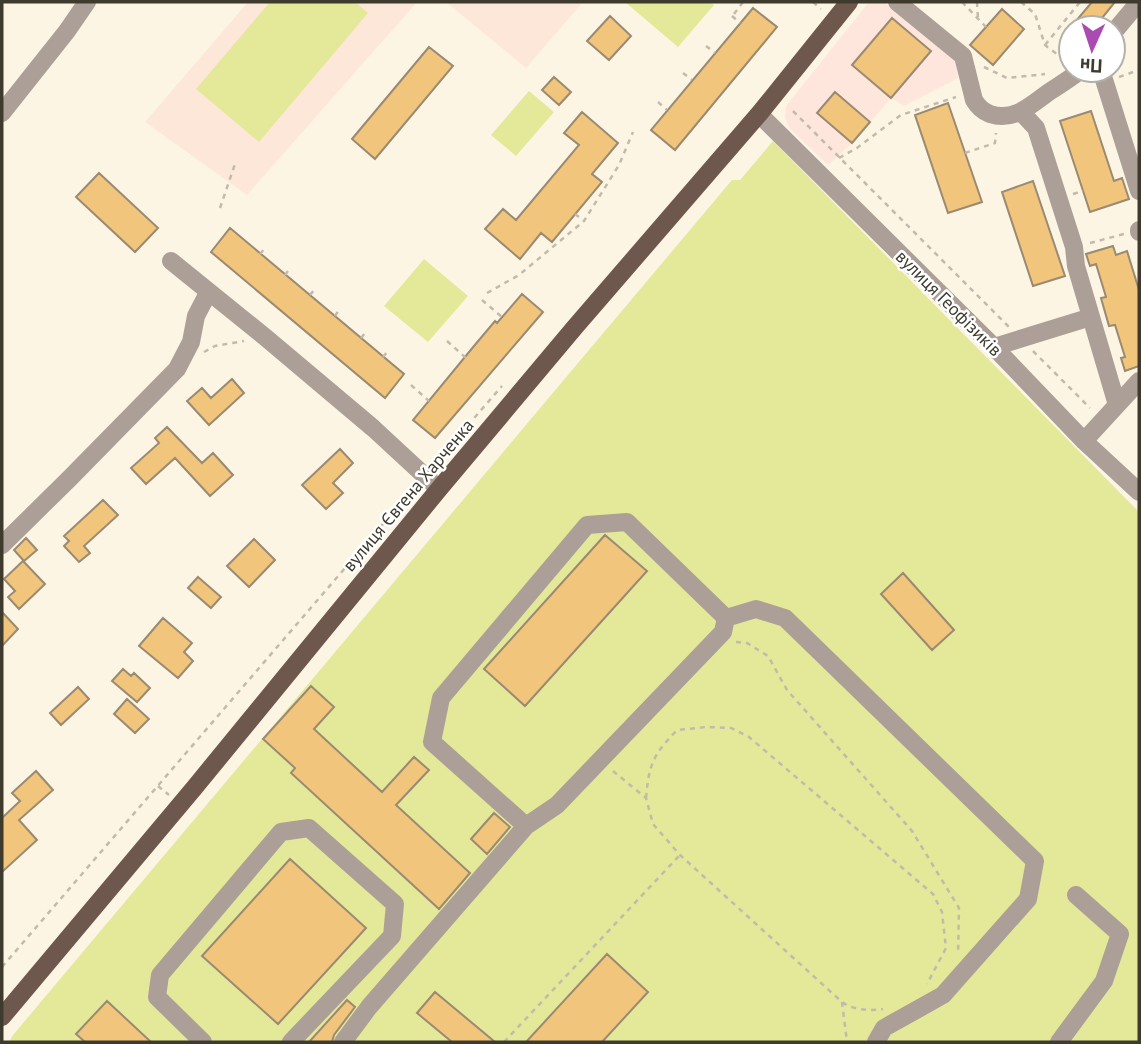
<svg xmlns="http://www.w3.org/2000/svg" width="1141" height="1044" viewBox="0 0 1141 1044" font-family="'PT Sans',sans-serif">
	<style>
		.commercial { fill: #fee6dc }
		.education { fill: #fde7d9 }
		.green { fill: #e4e899 }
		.building { fill: #f1c57c; stroke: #9a8a72; stroke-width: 2 }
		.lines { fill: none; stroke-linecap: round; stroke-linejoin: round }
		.path { stroke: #c2bbac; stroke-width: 2.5; stroke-dasharray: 5 5; stroke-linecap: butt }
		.minor { stroke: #ac9f98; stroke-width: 18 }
		.major { stroke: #6e584d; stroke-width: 18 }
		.labels { text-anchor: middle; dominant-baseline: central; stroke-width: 5; stroke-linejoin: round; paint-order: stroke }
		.street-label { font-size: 18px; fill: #3f3a2e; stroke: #fff }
	</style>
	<rect width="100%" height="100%" fill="#fdf5e4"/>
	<path class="commercial" d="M869,2h15l72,59 2,17 -54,28 -13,-8 -39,45 -24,22 -39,-37 -4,-12 1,-10z"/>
	<path class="education" d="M248,2h169l-170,193 -102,-73z
		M446,2h137l-57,66z"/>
	<path class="green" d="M270,2h85l13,11 -109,129 -63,-53z
		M625,2h85l4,3 -36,42z
		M529,91l25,21 -38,44 -25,-21z
		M773,141l366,371v530h-1130l4,-7 719,-855h8z
		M424,259l44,37 -40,46 -44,-36z"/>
	<path class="building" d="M1092,2h23l-21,26h-24z
		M753,8l24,19 -102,123 -24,-20z
		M1002,9l22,20 -31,36 -23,-20z
		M610,16l21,20 -22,24 -22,-19z
		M892,18l39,33 -40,47 -39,-33z
		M429,47l24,19 -78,93 -23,-20z
		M554,77l17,15 -12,13 -17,-15z
		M835,92l35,30 -18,21 -35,-30z
		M948,103l34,99 -34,11 -33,-98z
		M1091,111l23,70 8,-3 7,21 -39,13 -30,-91z
		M582,112l36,31 -26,31 10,8 -50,60 -11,-9 -21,26 -35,-30 18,-20 13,11 63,-75 -15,-12z
		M99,173l59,55 -23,24 -59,-55z
		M1033,181l32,95 -32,10 -31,-94z
		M230,228l174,146 -19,24 -174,-146z
		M1113,246l3,9 11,-4 12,39v76l-14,5 -4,-13 4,-1 -10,-32 -6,1 -8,-28 5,-1 -10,-33 -6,2 -4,-12z
		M522,294l21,18 -108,126 -22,-18 61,-74 21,-25 2,2z
		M232,379l12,14 -35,32 -22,-24 15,-13 9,10z
		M167,427l35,36 11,-10 20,22 -23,21 -35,-38 -29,26 -15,-16 28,-25 -4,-5z
		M340,449l13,14 -20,20 10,10 -17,16 -24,-24z
		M103,500l15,15 -34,31 6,7 -11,9 -15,-16 5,-5 -5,-5z
		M605,535l42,36 -122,135 -41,-37z
		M26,538l11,12 -13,11 -10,-11z
		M254,539l21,21 -26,27 -22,-21z
		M23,561l22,23 -26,25 -11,-12 7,-6 -11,-12z
		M903,573l51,57 -22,20 -51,-56z
		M198,577l23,20 -10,11 -23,-20z
		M2,612l16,17 -16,17z
		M163,618l29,25 -8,9 9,9 -15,17 -39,-32z
		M123,669l8,7 3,-3 16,15 -13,14 -25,-21z
		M311,686l23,21 -20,22 68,63 32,-35 15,13 -33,35 74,68 -31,36 -148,-136 4,-5 -32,-29z
		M78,687l11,12 -28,26 -11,-12z
		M127,699l22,20 -14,14 -21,-19z
		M36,771l17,19 -34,30 18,20 -35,32v-54l18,-17 -8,-8z
		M494,813l16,14 -23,27 -16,-15z
		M290,859l76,69 -88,96 -76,-68z
		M607,954l41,38 -46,50h-76z
		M435,992l60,50h-43l-35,-29z
		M347,1000l8,7 -21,28 -2,7h-23z
		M107,1001l44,41h-66l-9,-8z"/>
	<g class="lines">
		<path class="path" d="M813,2l8,7
			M962,2l24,25
			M977,2l1,17
			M1021,2l14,12 10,31 21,16
			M734,14l9,-12
			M732,16l8,7
			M1045,45l35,-43
			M706,46l9,7
			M984,67l23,11 38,-4
			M683,73l9,7
			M1119,77l20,-7
			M658,102l9,8
			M793,111l216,216
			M965,153l30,-10 1,-10
			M839,158l18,-10 44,-33 55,-18
			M1073,194l10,-3
			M220,208l15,-44
			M575,214l9,7
			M1090,243l34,-9
			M260,254l6,-7
			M285,275l5,-7
			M487,293l32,-18 65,-54 35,-56 14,-33
			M310,295l5,-6
			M482,300l20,17
			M335,316l4,-6
			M361,338l5,-6
			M447,341l19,17
			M1033,351l57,57
			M204,352l11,-6 29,-5
			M383,357l5,-6
			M411,385l18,16
			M435,463l67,-77
			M736,642l11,1 21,13 19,34 125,141 47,77 -1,46
			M613,771l33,27 7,26 27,31 162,147c10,8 28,9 41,7
			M158,786l11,9
			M646,798c3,-34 7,-43 31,-68l29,-3 25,1 18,9 184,157 9,18 4,36 -19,36
			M2,967l411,-478
			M842,1002l5,40
			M504,1042l175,-186"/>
		<path class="minor" d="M897,2l66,54 11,44c4,7 8,11 16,14 24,8 41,-9 59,-22 11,-7 22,-14 32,-22
			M1113,33l26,-31
			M1101,70l38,121
			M1021,112l15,16 38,119 2,19 41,139
			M2,113l65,-82 20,-29
			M759,114l235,233 90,94 55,51
			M1139,230v2
			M171,261l94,76 108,91 66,61
			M994,347l97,-30
			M1084,441l55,-60
			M2,545l67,-66 108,-110 14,-27 5,-26 12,-23
			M526,826l31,-21 166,-173 3,-14
			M203,1042l-46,-45 3,-22 121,-143 28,-4 86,76 -3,32 -101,106
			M343,1042l26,-35 157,-181 -94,-84 9,-44 146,-173 40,-3 99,96 30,-9 29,9 250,243 -7,38 -85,96 -59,33 -8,14
			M1059,1042l45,-61 16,-47 -44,-39"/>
		<path class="major" d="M2,1017l193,-230 244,-298 136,-162 184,-213 90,-112"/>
	</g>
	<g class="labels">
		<g class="street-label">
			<text transform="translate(949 303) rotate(45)">вулиця Геофізиків</text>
			<text transform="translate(408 495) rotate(-50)">вулиця Євгена Харченка</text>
		</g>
	</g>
	<rect width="1141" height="1044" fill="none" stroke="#3f3a2e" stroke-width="7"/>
	<g transform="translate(1092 49) rotate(183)"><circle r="33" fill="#ffffff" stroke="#b2b0ab" stroke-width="2"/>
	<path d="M0-5L12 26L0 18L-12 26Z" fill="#aa4bb3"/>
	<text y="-10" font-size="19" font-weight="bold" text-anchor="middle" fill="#3f3a2e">Пн</text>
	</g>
</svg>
